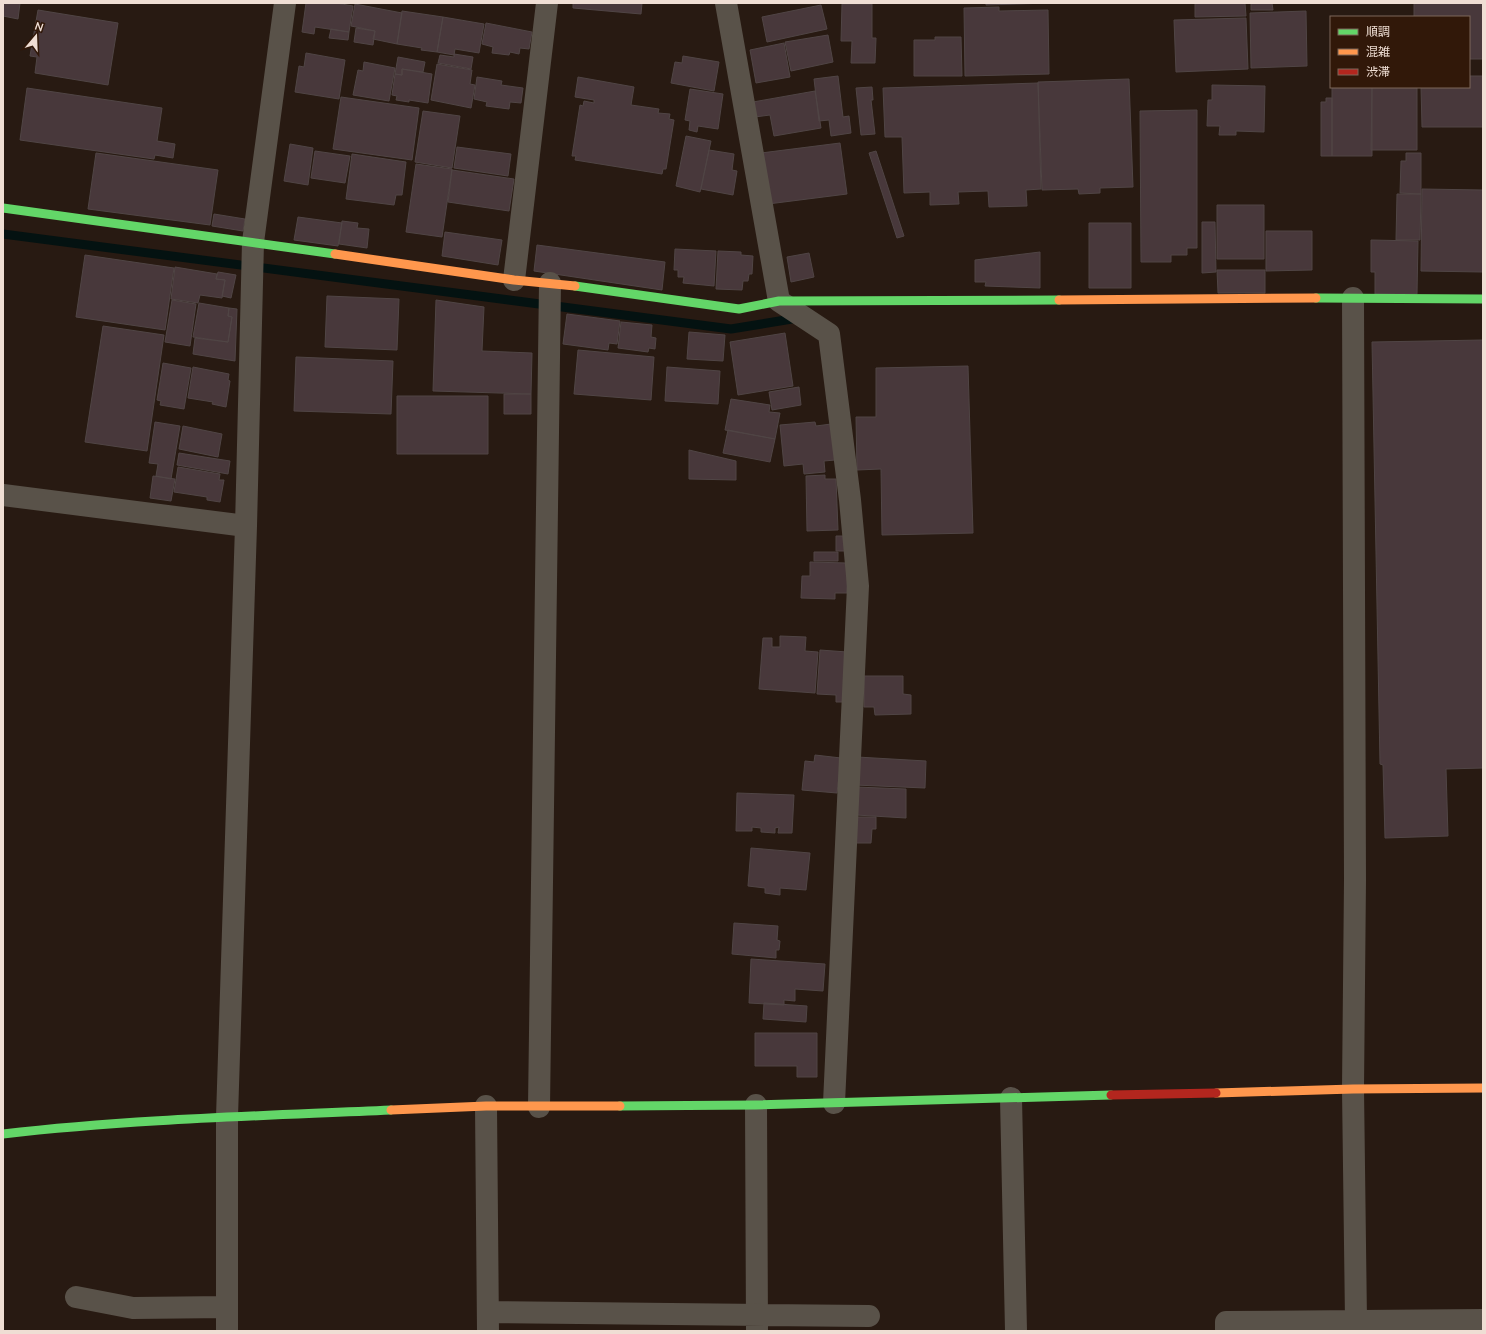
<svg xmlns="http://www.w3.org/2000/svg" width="1486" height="1334" viewBox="0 0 1486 1334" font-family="'Nunito Sans','Noto Sans JP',sans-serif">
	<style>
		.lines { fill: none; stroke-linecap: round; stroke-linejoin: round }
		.stream { stroke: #041211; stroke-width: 9 }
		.building { fill: #48383b; stroke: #504545 }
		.street { stroke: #595249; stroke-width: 22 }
		.fast { stroke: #63d668; stroke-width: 9 }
		.slow { stroke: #ff974d; stroke-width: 9 }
		.jam { stroke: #b3261e; stroke-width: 9 }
	</style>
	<rect width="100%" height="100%" fill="#281a12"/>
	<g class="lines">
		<path class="stream" d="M3,234l728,95 67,-11"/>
	</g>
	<path class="building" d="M3,3h17l-2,16 -15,-3z
		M306,3h30l17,3 -4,26 -34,-5 -1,7 -12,-2z
		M573,3h69l-1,11 -68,-6z
		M986,3h63l-63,2z
		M1195,3h50l1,13 -51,1z
		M1251,3h21l1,7h-22z
		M1414,3h69v56h-14v-42h-55z
		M355,4l47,9 -5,31 -24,-5 2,-8 -24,-5z
		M842,4h30v34h4l-1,25h-24l1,-22h-11z
		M821,5l6,24 -60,13 -5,-25z
		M999,7v4l49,-1 1,64 -84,2 -1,-68z
		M38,10l80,13 -10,62 -73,-12 2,-16 -7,-1z
		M402,11l41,6 -6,35 -16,-2 1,-2 -25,-4z
		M1306,11l1,55 -56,2 -1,-55z
		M443,17l41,7 -5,29 -24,-4 -1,6 -17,-3z
		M1246,18l2,51 -72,3 -2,-52z
		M486,23l46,9 -3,17 -9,-1 -1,6 -9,-2 -1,3 -17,-2 1,-6 -11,-3z
		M356,28l19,3 -2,14 -19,-3z
		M331,29l18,3 -1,8 -19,-2z
		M828,35l5,27 -42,9 -6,-29z
		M935,37h26l1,39h-48v-36h21z
		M784,43l6,34 -34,6 -6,-33z
		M306,53l39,7 -6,39 -44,-7 4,-26 5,1z
		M454,54l19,3 -2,12 -33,-6 2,-8 14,2z
		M683,56l36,6 -5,29 -43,-8 4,-21 7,1z
		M398,57l27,5 -2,10 -21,-3v6l-7,-1z
		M364,62l31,6 -6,33 -36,-6 5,-25 5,1z
		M437,64l35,6 -2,14 5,1 -4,23 -40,-8z
		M402,69l30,5 -4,29 -19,-3v2l-13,-2 1,-4 -5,-1 3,-21 7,1z
		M838,76l5,41 6,-1 2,17 -20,3 -2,-16 -10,1 -5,-42z
		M1469,76h14v51h-61l-1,-40h48z
		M477,77l25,4 -1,4 22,3 -2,15 -11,-1 -1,7 -23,-3 1,-4 -13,-3z
		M578,77l56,10 -3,18 28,4 -1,4 12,1 -1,5 5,1 -8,49h-3l-1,5 -87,-14 1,-4h-4l8,-51 3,1 1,-5 10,2v-3l-19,-3z
		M1129,79l4,108 -33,1v5l-21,1 -1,-5 -36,1 -4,-108z
		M1038,83l3,106 -15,1 1,16 -38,1 -1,-16 -30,1 1,12 -29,1v-13l-26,1 -2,-56h-17l-2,-49z
		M1212,85l53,1 -1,46 -28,-1v4h-17l1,-9h-13l1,-26h4z
		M872,87l1,13h-2l4,34 -14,1 -5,-47z
		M1332,87h40v69h-40z
		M1372,87h45v63h-46z
		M27,88l135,20 -5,33 18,3 -2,14 -18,-3 -1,4 -134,-19z
		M690,89l33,5 -5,35 -20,-3 -1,6 -8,-2 1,-9 -5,-1z
		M815,91l6,37 -47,8 -4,-21 -15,2 -2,-15z
		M341,97l78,11 -7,52 -79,-11z
		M1326,98h6v58h-11v-54h5z
		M1197,110v138h-10v7h-16v7h-30l-1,-151z
		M423,111l37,5 -8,52 -37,-6z
		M686,136l25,5 -11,51 -24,-6z
		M840,143l7,51 -79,10 -7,-51z
		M290,144l23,4 -5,37 -24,-4z
		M457,147l54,7 -3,22 -54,-8z
		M709,150l25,4 -2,16 5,1 -4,24 -32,-6z
		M315,151l35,5 -5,27 -34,-5z
		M876,151l28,85 -7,2 -28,-85z
		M96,153l122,17 -8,55 -122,-16z
		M1406,153h15v41l-21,-1 1,-32h5z
		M352,154l54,8 -4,33h-6l-2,10 -48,-6z
		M416,164l36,5 -10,68 -36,-5z
		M452,170l62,9 -5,32 -61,-9z
		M1422,189l61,1v82l-62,-1z
		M1397,194h24l-1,46h-24z
		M1217,205h47v54h-47z
		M214,214l31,5 -2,12 -31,-5z
		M298,217l44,6 -4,23 -44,-6z
		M342,221l16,2 -1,5 12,1 -2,19 -28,-4z
		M1202,222h13l1,50 -14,1z
		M1089,223h42v65h-42z
		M1266,231h46v39l-46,1z
		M445,232l57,8 -4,25 -56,-9z
		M1371,240l47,1 -1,53h-42v-22h-4z
		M537,245l128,17 -3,28 -128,-19z
		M675,249l41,2 -2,35 -31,-3 1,-6h-6v-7h-4z
		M718,251l23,1v3l12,1 -1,18h-3l-1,7h-5l-1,9 -26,-1z
		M1040,252v36l-55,-2 1,-4h-11v-22z
		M809,253l5,24 -23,5 -4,-25z
		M85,255l89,13 -9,62 -89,-13z
		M175,267l42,7 -1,5 9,1 -3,18 -22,-3 -2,8 -27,-4z
		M1217,270h48v23h-47z
		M218,272l18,3 -5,23 -9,-2 3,-16 -9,-1z
		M327,296l72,3 -2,51 -72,-3z
		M172,300l24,4 -6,42 -25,-4z
		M436,300l48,7 -2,44 50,2 -1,41 -98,-3z
		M199,303l30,5 -1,8 4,1 -4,25 -35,-5z
		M229,308l8,1 -2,52 -42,-7 2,-16 33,4 4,-25 -4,-1z
		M567,314l53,7 -3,23 -8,-1 -1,7 -45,-6z
		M621,322l31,3 -1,12 5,1 -1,11 -6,-1 -1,4 -30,-4z
		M103,326l61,9 -17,116 -62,-9z
		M689,332l36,3 -2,26 -36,-2z
		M785,333l8,53 -55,9 -8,-53z
		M1483,340v428l-37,1 2,67 -63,2 -2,-73 -3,-1 -8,-422z
		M578,350l76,7 -3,43 -77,-6z
		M296,357l97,4 -2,53 -97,-3z
		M163,363l28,5 -7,41 -24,-4 1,-4 -4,-1z
		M968,366l5,167 -91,2 -1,-66 -24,1 -1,-53h20v-49z
		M193,367l36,7 -1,6 2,1 -4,26 -14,-3 1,-2 -25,-4z
		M667,367l53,4 -2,33 -53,-3z
		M799,387l2,18 -29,5 -3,-18z
		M504,394h27v20h-27z
		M397,396h91v58h-91z
		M731,399l39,6 -1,7 11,1 -5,26 -50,-9z
		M155,422l25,4 -9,53 -15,-3 2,-12 -9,-1z
		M815,422l1,4 15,-2 4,36 -11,1 1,11 -21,2 -1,-10 -19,2 -4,-41z
		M183,426l39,8 -4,23 -39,-8z
		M728,430l47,9 -5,23 -47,-9z
		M689,450l47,11v19l-47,-1z
		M179,453l51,8 -2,13 -51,-9z
		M178,467l42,7 -1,6h5l-4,22 -13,-2v-3l-33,-5z
		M825,475v4h11l2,51 -31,1 -1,-55z
		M153,476l22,3 -4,22 -21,-3z
		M836,536h10v15h-10z
		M814,552h24v9h-24z
		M810,562l37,1v30h-12v6l-34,-1 1,-22h8z
		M780,636l26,1 -1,14 13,1 -3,41 -56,-4 4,-51h9v9h8z
		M820,650l27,2 -4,50h-7v-7l-19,-1z
		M864,676h39v18l8,1v19l-36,1 -1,-8h-10z
		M815,755l26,3 -4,35 -35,-3 3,-29 9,1z
		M857,757l69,4 -1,27 -70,-3z
		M856,787l50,2v29l-50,-3z
		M737,793l57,2 -2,38h-14l1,-6 -4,1v5l-14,-1v-4l-9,-1v4h-16z
		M855,817h21v12h-4l-1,14h-17z
		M751,848l59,5 -4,37 -26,-2v7l-15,-2v-5l-17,-2z
		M734,923l44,3 -1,14 3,1 -1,9h-3v8l-44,-4z
		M751,959l74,5 -2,27 -28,-2v12l-11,-1v5l-35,-2z
		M764,1003l43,3 -1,16 -43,-3z
		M755,1033h62v44h-20v-11h-42z"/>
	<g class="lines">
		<path class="street" d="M726,3l53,298 50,33 21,166 8,86 -24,517
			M514,280l33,-277
			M1353,298l2,582 -2,209 3,232
			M3,495l243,31
			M1011,1098l5,233
			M756,1105l1,226
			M486,1106l2,225
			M539,1107l11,-824
			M76,1297l57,11 94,-1
			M488,1312l381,4
			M227,1331v-214l19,-591 7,-284 32,-239
			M1226,1331v-9l257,-2"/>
		<path class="fast" d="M3,208l332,46
			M575,286l164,23 40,-8 280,-1
			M1316,298l167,1
			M620,1106l136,-1 355,-10
			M3,1134c129,-15 258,-18 388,-24"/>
		<path class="slow" d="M335,254l179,26 61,6
			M1059,300l257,-2
			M1216,1093l137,-4 130,-1
			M391,1110l95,-4h134"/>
		<path class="jam" d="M1111,1095l105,-2"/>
	</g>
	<rect width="1486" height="1334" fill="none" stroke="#efded4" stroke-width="8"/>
	<rect x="1330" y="16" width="140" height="72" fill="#311809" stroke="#7d675a"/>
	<rect x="1338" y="29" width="20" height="6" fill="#63d668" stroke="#7d675a"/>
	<text x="1366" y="36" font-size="12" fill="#efded4">順調</text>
	<rect x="1338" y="49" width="20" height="6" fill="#ff974d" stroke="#7d675a"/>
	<text x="1366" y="56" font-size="12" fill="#efded4">混雑</text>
	<rect x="1338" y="69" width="20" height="6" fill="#b3261e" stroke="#7d675a"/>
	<text x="1366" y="76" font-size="12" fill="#efded4">渋滞</text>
	<g transform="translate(36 36) rotate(19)" stroke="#311809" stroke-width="3" paint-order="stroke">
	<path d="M0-3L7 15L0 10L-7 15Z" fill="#efded4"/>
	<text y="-6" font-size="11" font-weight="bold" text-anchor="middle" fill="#efded4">N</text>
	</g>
</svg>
